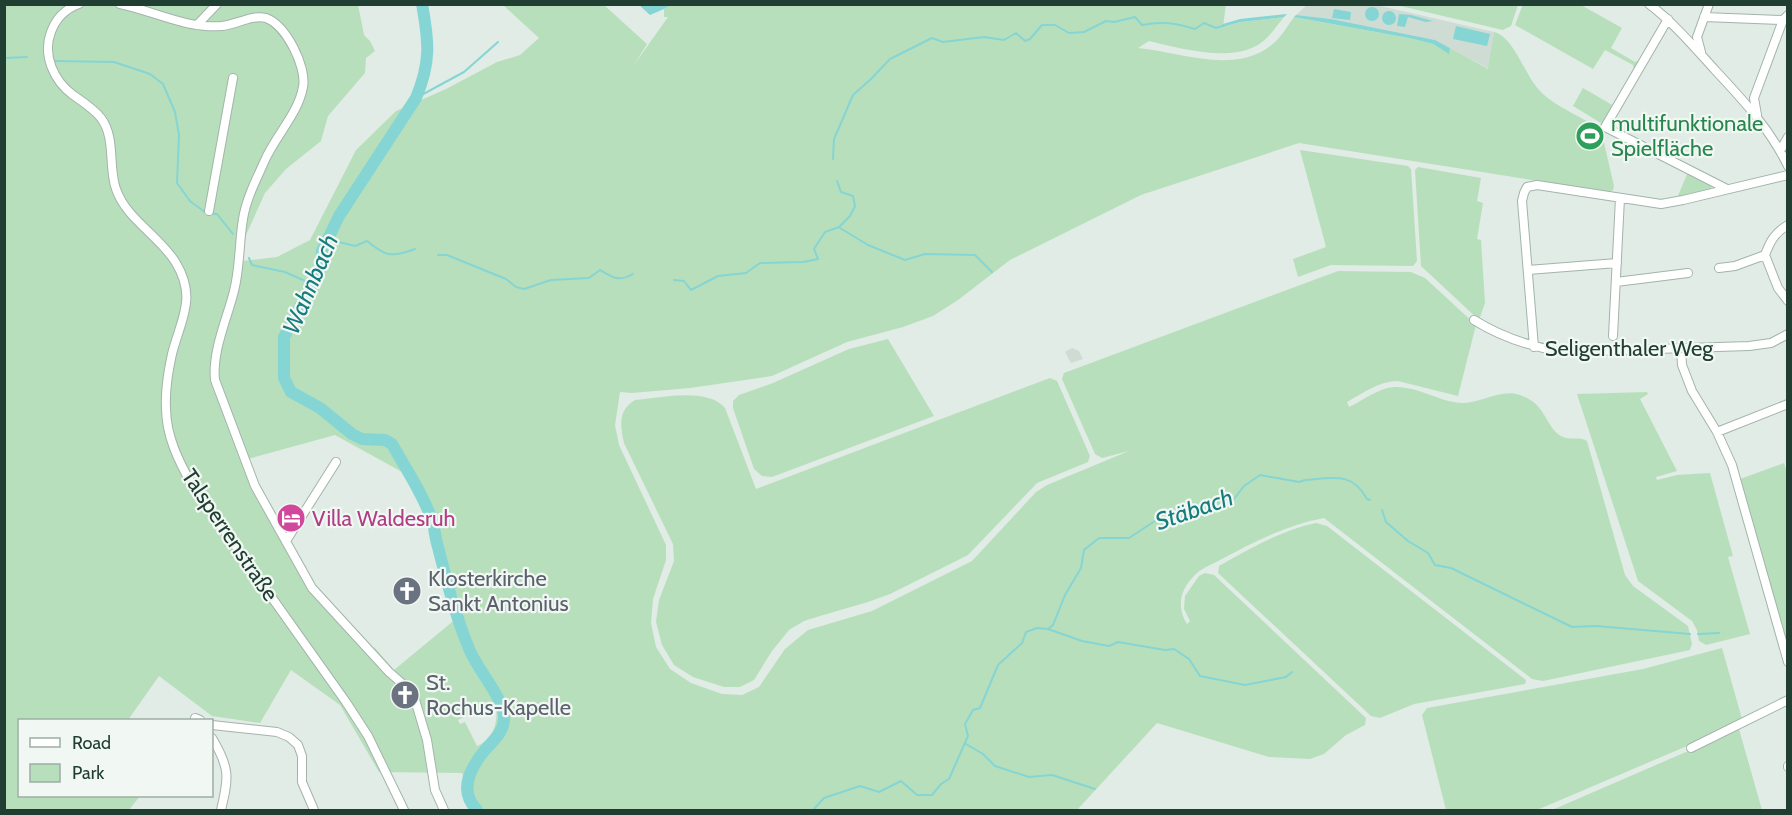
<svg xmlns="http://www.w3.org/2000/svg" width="1792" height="815" viewBox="0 0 1792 815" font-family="Cabin,sans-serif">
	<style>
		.built { fill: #cedcd4 }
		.green { fill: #b8dfbc; fill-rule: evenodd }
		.water { fill: #85d5d4 }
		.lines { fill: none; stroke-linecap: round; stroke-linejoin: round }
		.stream { stroke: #85d5d4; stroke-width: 2 }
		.river { stroke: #85d5d4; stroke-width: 12 }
		.minor-casing { stroke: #a3b4ab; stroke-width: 10 }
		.minor { stroke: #fff; stroke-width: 8 }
		.labels { text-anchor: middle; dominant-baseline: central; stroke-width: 4.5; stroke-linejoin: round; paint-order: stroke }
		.leisure-label { font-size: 22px; fill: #27864d; stroke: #f1f8f3; text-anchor: start }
		.street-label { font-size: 22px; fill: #203e31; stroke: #f1f8f3 }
		.hotel-label { font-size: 22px; fill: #b23c85; stroke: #f1f8f3; text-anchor: start }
		.worship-label { font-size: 22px; fill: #5b616d; stroke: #f1f8f3; text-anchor: start }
		.water-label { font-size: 24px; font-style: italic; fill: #177c7d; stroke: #f1f8f3 }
	</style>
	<rect width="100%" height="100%" fill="#e0ece5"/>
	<path class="built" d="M1307,5h69l118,27 -5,37 -54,-29 -104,-21 -35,-4z
		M1072,348l7,3 4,8 -12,4 -6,-11z"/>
	<path class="green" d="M670,4h556l-3,23 18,-5 43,-5c-9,11 -17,24 -30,30 -29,14 -75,1 -105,-6l-11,7c44,4 97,28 136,-5 8,-7 14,-18 20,-26l115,21 24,6 15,9 2,-5 38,21 6,-37c21,5 31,46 48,61 12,12 39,24 55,34l-1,2 6,5 12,52 -1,4 -5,2 -309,-49 -158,52 -131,65 -52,40 -25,16 -30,11 -56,15 -75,34 -82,12 -58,5 -12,-1 -5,33 4,20 47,100v15l-13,39 -2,24 5,24 14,22 21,14 31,11 20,1 17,-8 26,-38 23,-19 64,-19 100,-50 64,-69 11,-7 82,-34 -27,7 -7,-4 -33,-75 2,-6 274,-102 73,1 14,6 51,47 -18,71 -60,-15c-19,0 -35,12 -51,21l2,5c15,-7 29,-19 46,-20 22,-1 45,15 67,16 19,0 40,-15 58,-8 27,9 25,32 41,41 9,5 18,0 26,5l38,134 8,11 55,40 4,18 -2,6 -147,31 -11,-2 -208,-161c-37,7 -71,24 -104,42 -7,4 -18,8 -24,14 -16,15 -20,32 -9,50l3,-3 -6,-12 1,-13 14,-20 6,-3 9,2 152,143 -1,7 -19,10 -22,19 -14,5 -41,-2 -112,-34 -80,87h-596l-5,-6 -14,-31 -83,-1 -39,-67 -49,-35 -31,53 -48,-7 -53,-40 -31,44h-108v76h120l-11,14h-124v-805h353l6,30 6,6 5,10 -9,7 -1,15 -37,43 -7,25 -35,28 -21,24 -19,42 -4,26 35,-4 33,-17 46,-90 40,-39 50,-22 51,-27 23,-7 19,-17 -36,-33h101l43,39 -13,21 34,-48h-4v-8zM335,435l67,37 30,47 31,94 -69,57 -19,-22 -5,-1 -25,-29 -27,-27 -74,-131zM490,704l5,1c5,16 -3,35 -18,41l-12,-24 -5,2 -2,-4z
		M1523,4l58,1 41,23 -11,20 24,14 4,-2 -5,10 -1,-5 -28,-15 -12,19 -78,-44z
		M1396,5h122l-7,21 -8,4z
		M1583,88l31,18 -9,16 -4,1 -28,-17z
		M1300,150l108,16 3,3 6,92 -4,5 -82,-1 -33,12 -5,-18 33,-12z
		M1418,167l63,11 -4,23 6,2 -6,36 4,1 4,63 -6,17 -58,-54 -6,-96z
		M1688,172l24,12 -1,5 -34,9z
		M888,339l46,77 -162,61 -10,-1 -8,-7 -21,-61v-7l6,-6 34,-12 76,-34z
		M1050,378l7,3 33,75 -2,6 -51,21 -69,72 -78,39 -22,8 -48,14 -16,5 -15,9 -17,21 -18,29 -14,7h-16l-31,-10 -19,-12 -12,-20 -6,-23 3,-22 15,-39 -1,-17 -49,-101c-4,-18 -6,-33 11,-43 26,-2 72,-13 90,8l31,81z
		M1647,392l1,2 -8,5 37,72 -21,6 1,3 20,-5 33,-2 23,83 -5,1 22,77 -44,11 -7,-4 -2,-11 -5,-9 -54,-40 -61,-187z
		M1784,463l3,10v177l-47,-171z
		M1316,523l11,3 199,154 -1,4 -111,20 -34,14 -9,-2 -153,-143 1,-7c30,-17 63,-36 97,-43z
		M1722,648l20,71 -55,27 -150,64h-91l-24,-95 5,-7 216,-39z
		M1739,729l23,81h-210z"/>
	<path class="water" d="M639,5h31l-6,4 -14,6z
		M1365 14a7 7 0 1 1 14 0a7 7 0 1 1-14 0Z
		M1334,9l17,3 -1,8 -18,-2z
		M1382 18a7 7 0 1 1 14 0a7 7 0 1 1-14 0Z
		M1287,14l-3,3 -43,5 -19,5 1,-3 17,-5z
		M1399,14l12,1 22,6 -7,1 -18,-5 -3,10 -8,-1z
		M1296,15l35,4 104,21 15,8 -1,6 -16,-10 -24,-6 -115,-21z
		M1456,26l34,8 -3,12 -34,-7z"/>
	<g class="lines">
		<path class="stream" d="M4,58l23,-1
			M56,61l58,1 36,12 13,10 12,28 4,23 -2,48 13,18 16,12 11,1 16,20
			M416,98l48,-26 34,-30
			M833,159l1,-20 19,-44 18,-16 19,-20 42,-21 11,4 41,-5 20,3 12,-7 9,8 5,-2 12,-14h13l14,8 15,-1 22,-11 8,1 21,-5 7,8c19,-4 34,-2 53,4l9,-6 12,5 10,-3
			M840,228l28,17 37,15 20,-6 50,1 17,17
			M327,239l28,7 12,-5c18,15 24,17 48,8
			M438,255h9l59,24 10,8 8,2 27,-9 38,-2 11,-8c13,8 19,12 33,4
			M249,258l3,7 33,7 27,12
			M674,280l10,1 7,9 27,-14 28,-3 14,-10 43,-1 15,-3 -4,-10 11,-17 14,-5 11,-11 5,-10 -2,-10 -12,-4 -4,-11
			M1382,510l4,12 22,19 20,12 7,12 16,3 121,59 24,-1 94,8
			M1048,629l34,12 27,5 9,-4 47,8 9,-1 15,10 11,17 45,9 41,-8 6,-5
			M1698,634l21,-1
			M966,744l17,10 12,12 34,11 23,-2 43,14
			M813,810l11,-12 36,-12 19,6 22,-11 16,14h15l9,-11 8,-5 19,-43 -3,-12 8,-14 7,-2 18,-43 24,-22 4,-11 11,-4 11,1 5,-4 12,-30 16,-27 3,-18 15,-12h30l29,-19 5,5 12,-3 24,-16 35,-6 10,-13 16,-11 39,7 6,-2c27,-2 47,-9 62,19l3,1"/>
		<path class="river" d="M422,4c7,38 9,58 -6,94l-77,118 -17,35 -1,17 -37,69v41l7,14 29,16 32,26 10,5 23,1 7,4c14,25 31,50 40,76 3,9 3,18 6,27 9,35 18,71 32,104 8,19 36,50 34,69 -1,13 -11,21 -19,30 -15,18 -27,41 -8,60"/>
		<g class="minor-casing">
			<path id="minor" d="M79,4c-14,5 -23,14 -28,28 -9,23 3,49 22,63 10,7 21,14 28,23 15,20 7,49 15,71 10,30 44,47 60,74 21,35 5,56 -4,91 -4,18 -7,36 -6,54 0,28 13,54 26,77l154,217 22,34 36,74
				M120,4c34,7 66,25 102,22 13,-1 31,-12 44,-8 20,7 41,49 37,69 -5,27 -27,48 -38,73 -8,18 -19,39 -22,59 -4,24 -3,49 -9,72 -7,28 -22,60 -19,89l40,106 57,102 77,84 24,21 14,47 8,50 9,20
				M1649,4c25,19 45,43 66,66 28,30 55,59 73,96
				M1704,17l79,3
				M1668,19l-63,108 122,62
				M197,25l20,-21
				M1701,52l-4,-15 12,-33
				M1757,115l-3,-17 29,-78 5,-5
				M1780,151l8,-14
				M209,211l24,-133
				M1788,225c-14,8 -18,17 -23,30l13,33 10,13
				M1719,268l16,-2 30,-11
				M1528,270l89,-7
				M1616,282l72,-9
				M1474,320c27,17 58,27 89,32l186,-6 22,-3 17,-9
				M1613,336l7,-138
				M1534,347l-12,-146 2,-8 3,-6 10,-2 124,19 22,-4 105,-25
				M1681,349l1,16 10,26 25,41 15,33 56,197
				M1717,432l71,-28
				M286,541l50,-79
				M195,718l5,2
				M212,725l65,7 12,5 9,8 4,11v26l12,28
				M212,738c18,30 17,39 9,72
				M1691,748l97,-48
				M1788,766v1"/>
		</g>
		<use href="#minor" class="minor"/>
	</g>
	<defs>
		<g id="stadium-disc" transform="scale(1.5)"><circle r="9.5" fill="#2e9e5b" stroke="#f1f8f3"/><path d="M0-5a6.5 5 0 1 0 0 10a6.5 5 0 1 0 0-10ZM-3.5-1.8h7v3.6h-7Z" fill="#fff"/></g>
		<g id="hotel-disc" transform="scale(1.5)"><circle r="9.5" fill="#d1479c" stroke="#f1f8f3"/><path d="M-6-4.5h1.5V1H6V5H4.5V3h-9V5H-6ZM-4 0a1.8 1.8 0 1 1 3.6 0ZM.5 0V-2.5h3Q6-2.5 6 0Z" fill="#fff"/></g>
		<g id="church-disc" transform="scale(1.5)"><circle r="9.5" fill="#6b7280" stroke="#f1f8f3"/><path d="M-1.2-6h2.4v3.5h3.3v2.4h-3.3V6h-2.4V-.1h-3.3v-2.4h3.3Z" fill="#fff"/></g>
	</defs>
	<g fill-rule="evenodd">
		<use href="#stadium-disc" x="1590" y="136"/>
		<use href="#hotel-disc" x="291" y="518"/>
		<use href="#church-disc" x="407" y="591"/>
		<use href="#church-disc" x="405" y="695"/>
	</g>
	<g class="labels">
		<g class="leisure-label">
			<text x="1611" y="123">multifunktionale<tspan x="1611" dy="25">Spielfläche</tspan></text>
		</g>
		<g class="street-label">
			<text x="1629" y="348">Seligenthaler Weg</text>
			<text transform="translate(230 535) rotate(56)">Talsperrenstraße</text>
		</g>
		<g class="hotel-label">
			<text x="312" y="518">Villa Waldesruh</text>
		</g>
		<g class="worship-label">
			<text x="428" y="578">Klosterkirche<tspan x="428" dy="25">Sankt Antonius</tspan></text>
			<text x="426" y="682">St.<tspan x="426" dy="25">Rochus-Kapelle</tspan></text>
		</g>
		<g class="water-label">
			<text transform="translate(310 284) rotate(-67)">Wahnbach</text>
			<text transform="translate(1194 509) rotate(-19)">Stäbach</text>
		</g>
	</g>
	<rect width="1792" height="815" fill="none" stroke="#203e31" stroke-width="12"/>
	<rect x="18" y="719" width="195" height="78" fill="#f1f8f3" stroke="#9daea5" stroke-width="1.5"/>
	<rect x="30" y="738" width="30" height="9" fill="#ffffff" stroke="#9daea5" stroke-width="1.5"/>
	<text x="72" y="749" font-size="18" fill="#203e31">Road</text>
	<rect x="30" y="764" width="30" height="18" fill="#b8dfbc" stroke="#9daea5" stroke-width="1.5"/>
	<text x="72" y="779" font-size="18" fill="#203e31">Park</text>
</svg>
